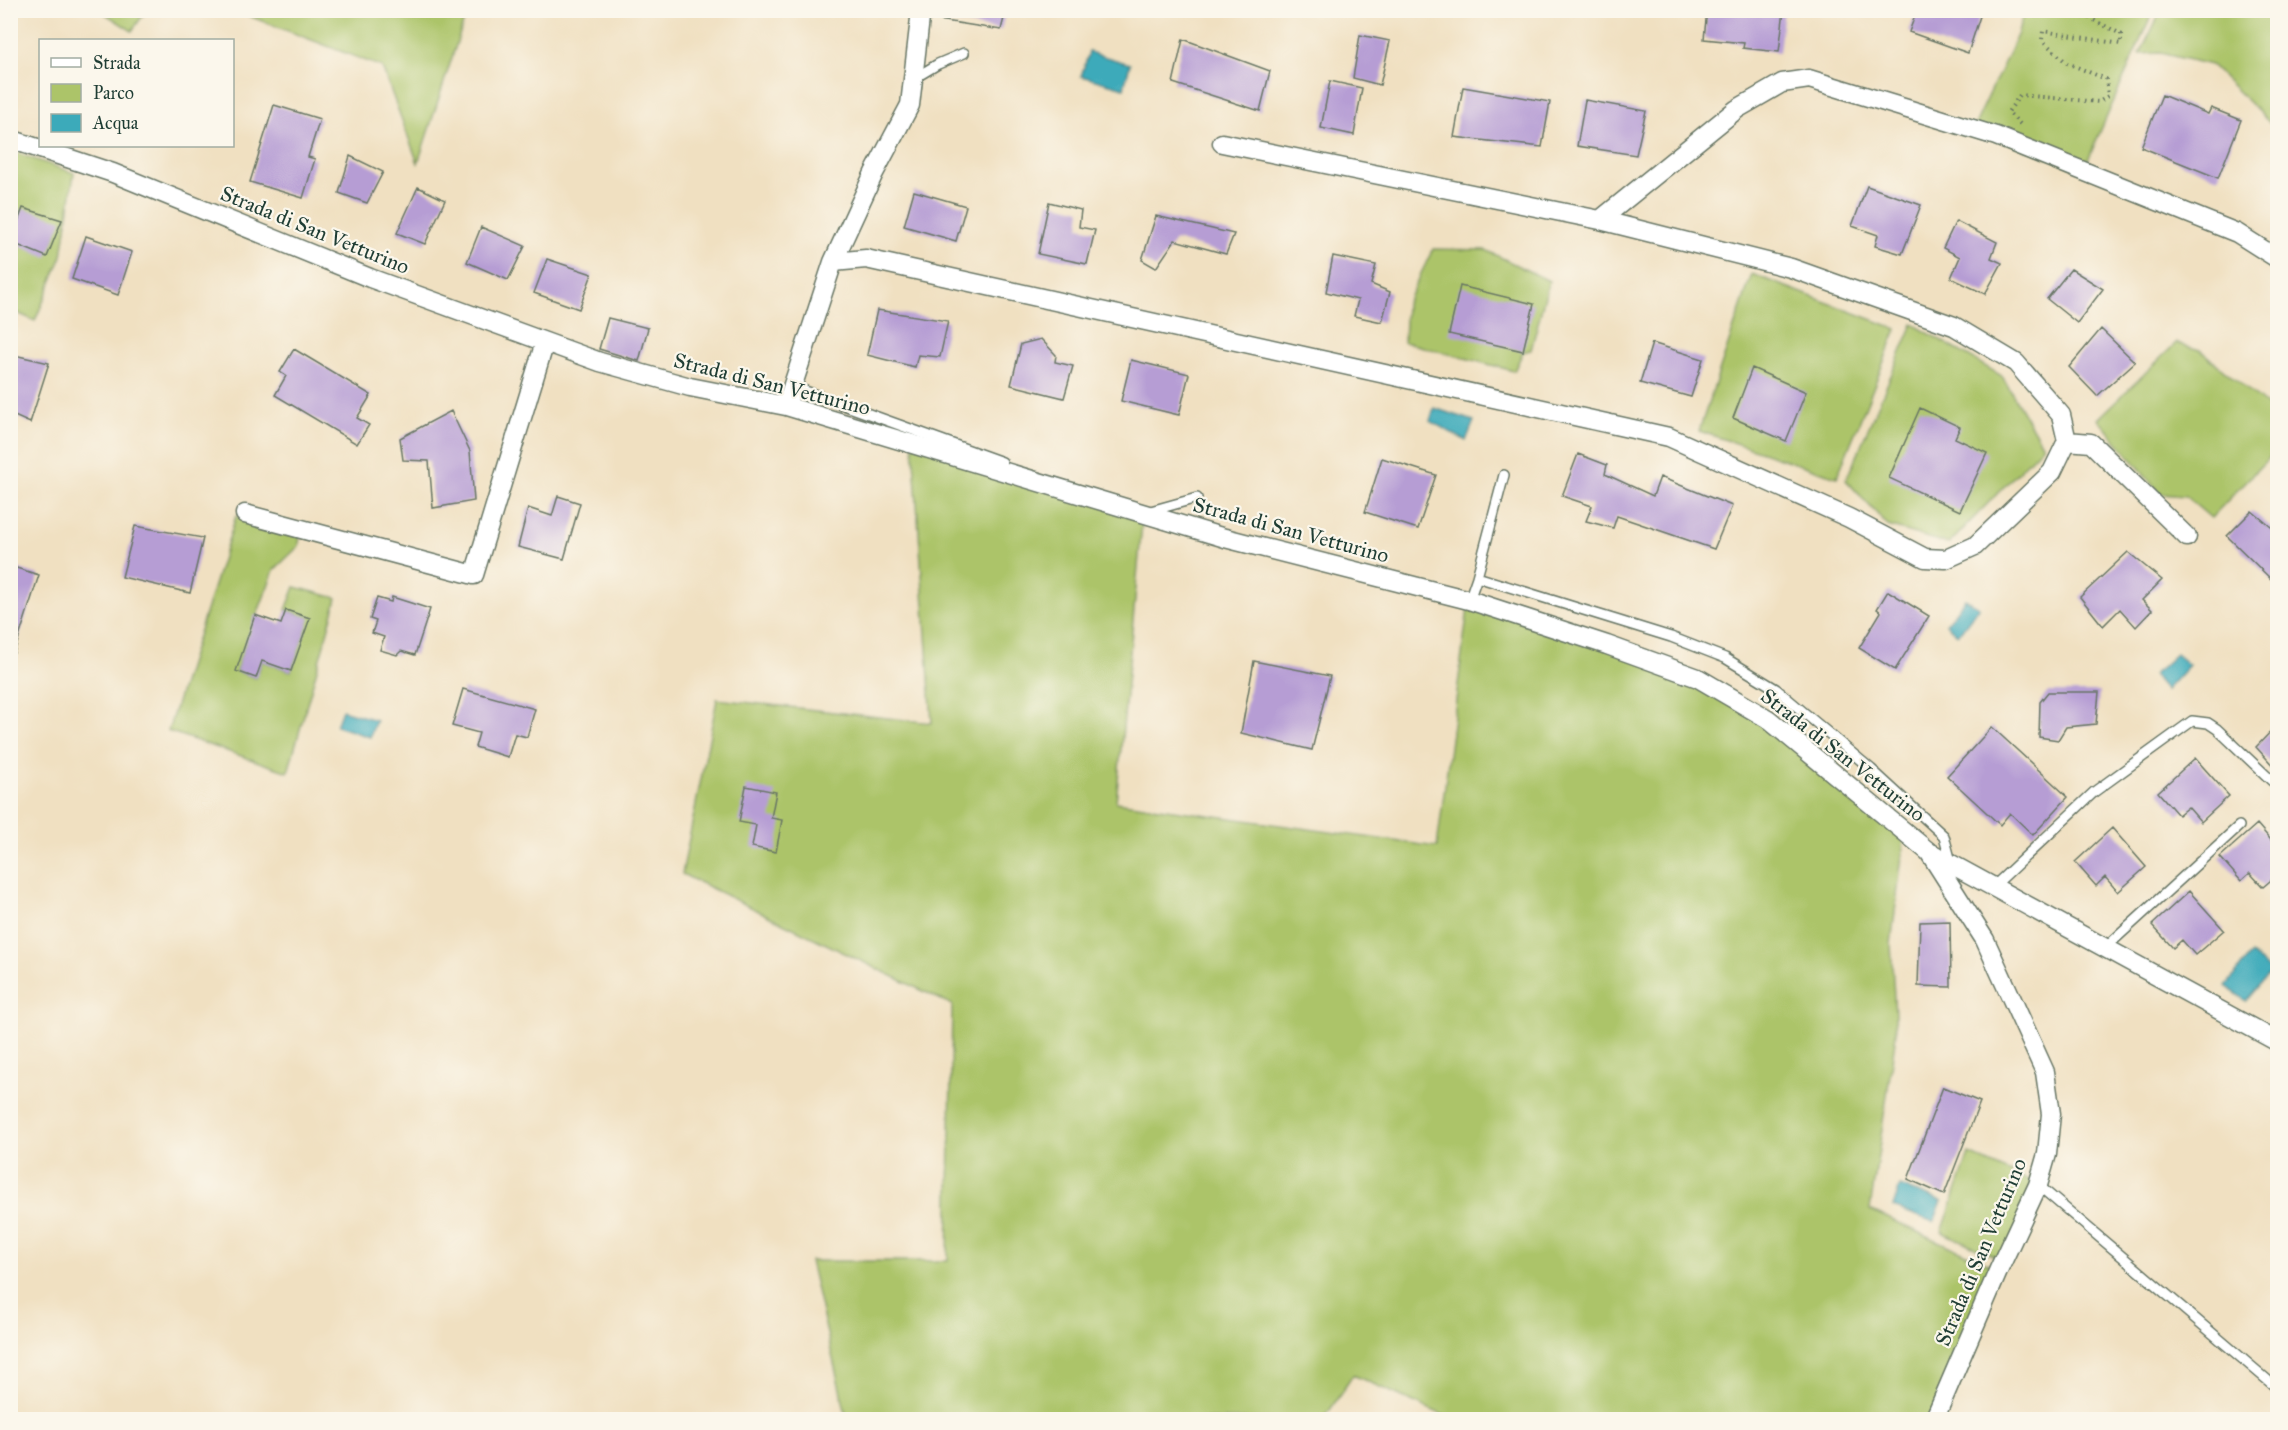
<svg xmlns="http://www.w3.org/2000/svg" width="2288" height="1430" viewBox="0 0 2288 1430" font-family="'IM FELL Great Primer',serif">
	<style>
		.green { fill: #acc469; stroke: #66804e; stroke-width: 1.5 }
		.water { fill: #3caaba; stroke: #2e7477; stroke-width: 1.5 }
		.building { fill: #b69dd4 }
		.lines { fill: none; stroke-linecap: round; stroke-linejoin: round }
		.service-casing { stroke: #687665; stroke-width: 12 }
		.minor-casing { stroke: #687665; stroke-width: 21 }
		.path { stroke: #687665; stroke-width: 4; stroke-dasharray: 1.5 4.5; stroke-linecap: butt }
		.service { stroke: #fff; stroke-width: 9 }
		.minor { stroke: #fff; stroke-width: 18 }
		.labels { text-anchor: middle; dominant-baseline: central; stroke-width: 4.5; stroke-linejoin: round; paint-order: stroke }
		.street-label { font-size: 21px; fill: #1f3d34; stroke: #fbf7ec }
	</style>
	<rect width="100%" height="100%" fill="#fbf7ec"/>
	<filter id="ink" filterUnits="userSpaceOnUse"><feTurbulence type="fractalNoise" baseFrequency=".0167" numOctaves="2"/><feDisplacementMap in="SourceGraphic" scale="12" xChannelSelector="R" yChannelSelector="G"/><feConvolveMatrix kernelMatrix="1 2 1 2 8 2 1 2 1" color-interpolation-filters="sRGB"/></filter>
	<filter id="wash" filterUnits="userSpaceOnUse"><feTurbulence type="fractalNoise" baseFrequency=".008" numOctaves="4" result="noise"/><feDisplacementMap in="SourceGraphic" scale="24" xChannelSelector="R" yChannelSelector="G"/><feGaussianBlur stdDeviation="1.35" result="paint"/><feColorMatrix in="noise" values="0 0 0 0 0 0 0 0 0 0 0 0 0 0 0 0 0 1.4 0 .05"/><feComposite in="paint" operator="in"/></filter>
	<g filter="url(#wash)">
		<rect width="100%" height="100%" fill="#f0e0c1"/>
		<path class="green" d="M101,11h45l-14,20z
			M236,11h231l-49,152 -36,-96z
			M2024,11h129l-70,160 -110,-42 45,-96z
			M2161,11h116v119l-66,-65 -51,-12 -20,1z
			M11,151l63,22 -12,83 -27,65 -24,-11z
			M1433,249l53,1 63,31 -18,69 -8,2 -9,19 -110,-29 2,-38z
			M1752,274l145,55 -60,148 -138,-46z
			M1913,324l89,52 41,70 -94,98 -61,-18 -42,-46z
			M2176,343l24,7 77,64v35l-66,69 -26,-22 -24,-2 -63,-75z
			M913,445l230,68 -27,289 321,45 32,-247 138,45 161,74 137,113 -14,112 5,90 -26,176 129,59 -65,150h-482l-99,-44 -29,44h-477l-37,-158h138l4,-256 -270,-131 35,-175 215,24z
			M236,516l64,17 -1,13 -25,24 -38,101 20,7 6,-17 29,10 18,-53 -23,-8 9,-23 42,11 -49,174 -120,-41z
			M1969,1154l69,31 -35,75 -61,-28z"/>
		<path class="water" d="M1089,52l41,12 -6,24 -43,-12z
			M1434,408l40,13 -8,20 -36,-20z
			M1965,599l14,8 -21,28 -12,-11z
			M2176,654l13,11 -23,25 -13,-15z
			M342,710l34,10 -6,17 -34,-11z
			M2251,954l20,17 -25,30 -20,-15z
			M1900,1186l42,15 -8,21 -41,-15z"/>
		<g id="blocks">
			<path class="building" d="M934,10h72l-5,20 -68,-11z
				M1707,10h77l-5,42 -36,-4 1,-5 -40,-4z
				M1917,10h65l-14,43 -59,-21z
				M1360,35l30,6 -10,44 -27,-7z
				M1183,39l87,32 -10,40 -87,-28z
				M1330,81l32,7 -8,47 -33,-7z
				M1463,87l87,15 -8,45 -88,-10z
				M2162,95l46,19 3,-6 30,12 -23,58 -77,-31z
				M1585,100l61,11 -10,44 -59,-9z
				M274,105l46,14 -12,38 7,2 -12,39 -53,-16z
				M350,156l33,16 -16,31 -28,-10z
				M1867,186l54,19 -19,49 -27,-8 3,-11 -26,-9z
				M418,187l27,13 -20,44 -28,-11z
				M914,191l52,15 -10,35 -52,-15z
				M1049,202l32,8 -2,17 16,3 -8,34 -49,-10z
				M23,208l39,12 -15,37 -37,-15z
				M1156,216l78,18 -8,20 -51,-14 -19,28 -14,-8z
				M1956,221l41,21 -6,16 11,5 -17,31 -34,-16 9,-21 -17,-9z
				M481,227l44,19 -17,34 -41,-18z
				M86,236l46,16 -14,43 -46,-16z
				M1333,256l43,9 -5,19 19,8 -8,30 -28,-6 4,-16 -32,-8z
				M547,259l45,15 -13,35 -45,-16z
				M2071,269l32,20 -26,34 -30,-24z
				M1460,286l74,18 -11,47 -74,-17z
				M877,310l71,11 -8,36 -22,-2 -3,12 -48,-12z
				M608,318l40,10 -9,33 -40,-12z
				M2101,329l34,33 -38,34 -28,-29z
				M1041,339l15,16 -1,7 18,4 -9,32 -53,-13 10,-41z
				M1652,343l51,16 -12,38 -51,-14z
				M294,349l77,46 -14,23 12,7 -12,19 -82,-49 11,-19 -6,-4z
				M10,354l39,9 -19,60 -20,-9z
				M1131,360l58,14 -10,41 -58,-14z
				M1752,368l54,24 -20,49 -53,-23z
				M1920,408l40,19 -5,11 32,15 -27,58 -71,-33z
				M451,411l19,40 4,50 -41,7 -4,-47 -26,-1 -3,-22z
				M1578,454l29,11 -2,9 48,22 7,-19 72,29 -18,43 -97,-33 -4,12 -27,-7 6,-15 -30,-10z
				M1382,458l54,17 -18,54 -53,-17z
				M558,496l22,7 -16,56 -46,-12 10,-39 24,8z
				M2252,511l25,21v53l-50,-49z
				M135,526l68,12 -13,55 -68,-16z
				M2128,552l34,28 -20,20 10,10 -16,17 -16,-18 -17,17 -23,-29z
				M10,566l29,9 -25,78 -4,-1z
				M1888,591l41,25 -34,54 -36,-22 22,-36 -4,-3z
				M392,597l38,12 -15,46 -14,-4 -4,4 -17,-5 4,-13 -12,-4 4,-12 -6,-2 7,-21 14,4z
				M286,610l24,8 -19,53 -29,-10 -6,17 -20,-7 19,-56 26,9z
				M1254,661l76,15 -18,74 -71,-17z
				M463,689l72,20 -8,28 -12,-3 -7,23 -33,-10 4,-14 -27,-7z
				M2048,692h51l-3,32 -30,3 -8,13 -19,-3 1,-35z
				M2277,725v45l-21,-23z
				M1992,727l76,70 -35,38 -23,-22 -10,12 -53,-49z
				M2195,758l34,38 -28,26 -13,-15 -10,8 -20,-23z
				M746,786l30,6 -5,26 11,2 -6,32 -24,-5 4,-22 -17,-3z
				M2257,824l20,23v28l-14,12 -13,-14 -9,8 -21,-24z
				M2112,828l34,39 -28,25 -13,-15 -9,9 -21,-24z
				M2189,891l35,39 -29,25 -13,-15 -9,8 -21,-23z
				M1950,921l1,66 -33,-1 2,-64z
				M1943,1087l37,15 -36,93 -36,-16z"/>
		</g>
	</g>
	<g filter="url(#ink)">
		<use href="#blocks" fill-opacity="0" stroke="#687665" stroke-width="1.5"/>
		<g class="lines">
			<g class="service-casing">
				<path id="service" d="M913,79l25,-15 26,-11
					M794,387l208,75
					M1147,512l50,-14
					M1477,577l27,-102
					M1469,600l8,-23 194,60 54,21 51,31 95,80 73,67 7,26
					M1993,887l101,-95 98,-71 16,2 9,6 55,52
					M2104,949l135,-123
					M2038,1185l240,204"/>
			</g>
			<g class="minor-casing">
				<path id="minor" d="M10,139l103,34 257,105 230,84 90,25 96,19 439,132 244,62 138,45 91,33 70,41 161,133 56,88 60,132 6,42 -4,40 -9,31 -39,84 -65,151
					M1600,220l137,-111 45,-26 27,-4 187,57 241,97 41,26
					M833,262l41,-89 36,-68 11,-95
					M786,406l47,-144 33,-3 803,178 180,81 76,40 21,1 29,-13 77,-74 15,-31 -6,-26 -45,-52 -62,-37 -163,-58 -191,-48 -378,-77
					M2067,441l24,2 96,94
					M245,514l229,61 71,-233
					M1931,853l347,189"/>
			</g>
			<path class="path" d="M2129,10l9,3 1,-3
				M2020,124l-12,-12 12,-17 79,7 9,-6 -2,-17 -39,-16 -25,-23 1,-9 78,13v-10l-47,-24"/>
			<use href="#service" class="service"/>
			<use href="#minor" class="minor"/>
		</g>
	</g>
	<g class="labels">
		<g class="street-label">
			<text transform="translate(315 230) rotate(22)">Strada di San Vetturino</text>
			<text transform="translate(772 384) rotate(14)">Strada di San Vetturino</text>
			<text transform="translate(1291 530) rotate(15)">Strada di San Vetturino</text>
			<text transform="translate(1843 755) rotate(38)">Strada di San Vetturino</text>
			<text transform="translate(1981 1252) rotate(-67)">Strada di San Vetturino</text>
		</g>
	</g>
	<rect width="2288" height="1430" fill="none" stroke="#fbf7ec" stroke-width="36"/>
	<rect x="39" y="39" width="195" height="108" fill="#fbf7ec" stroke="#a3ada2" stroke-width="1.5"/>
	<rect x="51" y="58" width="30" height="9" fill="#ffffff" stroke="#a3ada2" stroke-width="1.5"/>
	<text x="93" y="69" font-size="18" fill="#1f3d34">Strada</text>
	<rect x="51" y="84" width="30" height="18" fill="#acc469" stroke="#a3ada2" stroke-width="1.5"/>
	<text x="93" y="99" font-size="18" fill="#1f3d34">Parco</text>
	<rect x="51" y="114" width="30" height="18" fill="#3caaba" stroke="#a3ada2" stroke-width="1.5"/>
	<text x="93" y="129" font-size="18" fill="#1f3d34">Acqua</text>
</svg>
